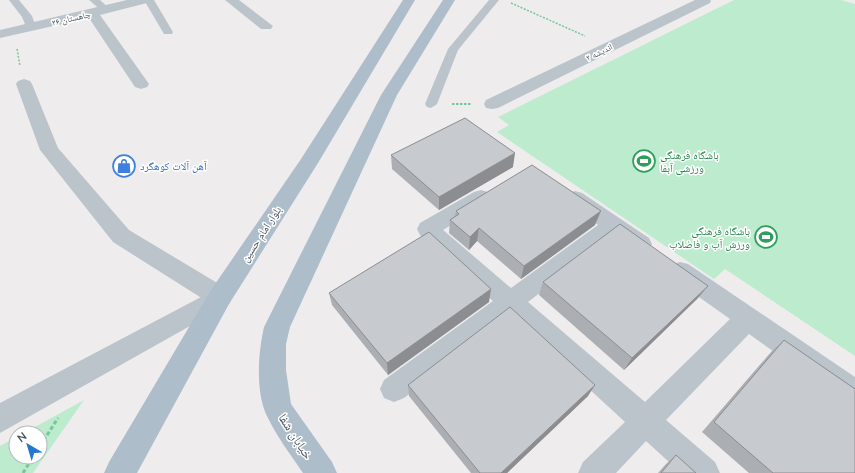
<svg xmlns="http://www.w3.org/2000/svg" width="855" height="473" viewBox="0 0 855 473" font-family="Mulish,'Noto Naskh Arabic',sans-serif">
	<style>
		.green { fill: #bcebcd }
		.lines { fill: none; stroke-linecap: round; stroke-linejoin: round }
		.path-far2 { stroke: #76c79c; stroke-width: 1.5; stroke-dasharray: 2 1.5; stroke-linecap: butt }
		.path-far1 { stroke: #76c79c; stroke-width: 2; stroke-dasharray: 2.5 1.5; stroke-linecap: butt }
		.path { stroke: #76c79c; stroke-width: 3; stroke-dasharray: 4 2.5; stroke-linecap: butt }
		.service { fill: #bbc4cb; fill-rule: evenodd }
		.minor { fill: #bbc4cb; fill-rule: evenodd }
		.tertiary { fill: #bbc4cb; fill-rule: evenodd }
		.primary { fill: #adbdca; fill-rule: evenodd }
		.wall { fill: #abaeb2 }
		.shaded-wall { fill: #8b8d91 }
		.building { fill: #c7cacf; stroke: #8b8d91 }
		.labels { text-anchor: middle; dominant-baseline: central; stroke-width: 3; stroke-linejoin: round; paint-order: stroke }
		.far-street-label { font-size: 9px; fill: #465159; stroke: #fff }
		.leisure-label { font-size: 11px; fill: #27864d; stroke: #fff; text-anchor: start }
		.shop-label { font-size: 11px; fill: #366cbe; stroke: #fff; text-anchor: start }
		.street-label { font-size: 11px; fill: #465159; stroke: #fff }
		.near-street-label { font-size: 13px; fill: #465159; stroke: #fff }
	</style>
	<rect width="100%" height="100%" fill="#efeced"/>
	<path class="green" d="M734,0h107l14,4v352l-130,-87 -11,10 -217,-147 12,-7 -11,-8z
		M84,400l-51,73h-33v-27l16,-9v20h24v-24h-16z"/>
	<g class="lines">
		<path class="path-far2" d="M511,3l74,33
			M17,49l3,17"/>
		<path class="path-far1" d="M452,104h19"/>
		<path class="path" d="M40,446l18,-28
			M23,473l10,-16"/>
		<path class="service" d="M9,0h10l13,16 4,11 -1,2h-8l-5,-12z
			M89,0h11l11,10 -2,2h-6z
			M144,0h10l19,32 -1,2h-8z
			M489,0h10l-41,50 -21,54 -6,4 -4,-1 -2,-3 23,-55z"/>
		<path class="minor" d="M127,0h21l-1,3 -47,12 49,69 -2,3 -6,2 -6,-2 -46,-69 -89,20v-8z
			M225,0h14l34,26 -2,3h-10z
			M695,0h16l-1,3 -212,105 -6,1 -6,-1 -2,-4 2,-4z
			M24,79l6,2 2,3 26,64 71,82 100,60 3,7 -3,7 -9,3 -9,-3 -98,-62 -73,-92 -24,-66 2,-3z
			M481,190l7,2 3,5 -3,5 -45,28 68,58 87,-63 -30,-22 -3,-5 3,-5 7,-2 7,2 67,45 3,6 -3,6c-15,5 -24,-6 -35,-14l-86,66 117,100 85,-83 -58,-41 -4,-7 4,-7 8,-2 8,2 167,113v29l-10,-3 -96,-69 -83,86 49,42 5,11h-39l-35,-32 -30,32h-38l5,-11 42,-40 -115,-106 -106,82 -10,4 -10,-4 -4,-9 4,-9 109,-79 -73,-66 -3,-6 3,-6 54,-31z"/>
		<path class="tertiary" d="M220,287l9,3 3,7 -3,7 -229,129v-30z"/>
		<path class="primary" d="M403,0h12l-97,163 -89,141 -92,169h-33l5,-11 102,-172 90,-131z
			M443,0h12l-58,95 -107,232 -4,17v26l5,34 41,58 5,11h-34c-12,-18 -26,-36 -35,-55 -13,-24 -10,-65 -4,-91l117,-232z"/>
	</g>
	<path class="wall" d="M391,155l122,12 -74,43 -47,-41z
		M456,211l139,14 -74,54 -44,-38 -8,9 -20,-17 1,-13 5,-4z
		M543,282l155,16 -74,72 -85,-75z
		M329,293l160,9 -101,73 -56,-70z
		M784,340l71,133h-106l-47,-41 69,-80z
		M408,385l180,11 -81,77h-36l-62,-77z
		M676,455l20,18h-38l8,-9z"/>
	<path class="shaded-wall" d="M515,153l-2,14 -74,43v-13z
		M601,211l-6,14 -74,54 3,-13z
		M479,228l-2,13 -8,9 1,-13z
		M708,286l-10,12 -74,72 8,-12z
		M491,289l-2,13 -101,73 -1,-12z
		M595,385l-7,11 -81,77h-6z"/>
	<path class="building" d="M465,118l50,35 -76,44 -48,-42z
		M532,165l69,46 -77,55 -45,-38 -9,9 -20,-17 9,-6 -3,-3z
		M620,224l88,62 -76,72 -89,-76z
		M429,232l62,57 -104,74 -58,-70z
		M510,307l85,78 -94,88h-21l-72,-88z
		M784,340l71,49v84h-82l-59,-51z
		M676,455l20,18h-35z"/>
	<defs>
		<g id="stadium-ring" transform="scale(1.15)"><circle r="9.5" fill="#fff" stroke="#2e9e5b" stroke-width="1.5"/><path d="M0-5a6.5 5 0 1 0 0 10a6.5 5 0 1 0 0-10ZM-3.5-1.8h7v3.6h-7Z" fill="#2e9e5b"/></g>
		<g id="shop-ring" transform="scale(1.15)"><circle r="9.5" fill="#fff" stroke="#3f7fe0" stroke-width="1.5"/><path d="M-5-2.5h2.3a2.7 3.5 0 0 1 5.4 0H5L5.5 6h-11ZM-1.5-2.5h3a1.5 2.3 0 0 0-3 0Z" fill="#3f7fe0"/></g>
	</defs>
	<g fill-rule="evenodd">
		<use href="#stadium-ring" x="644" y="161"/>
		<use href="#shop-ring" x="124" y="166"/>
		<use href="#stadium-ring" x="766" y="237"/>
	</g>
	<g class="labels">
		<g class="far-street-label">
			<text transform="translate(71 18) rotate(-13)">چاهستان ۲۶</text>
			<text transform="translate(599 52) rotate(-26)">اندیشه ۲</text>
		</g>
		<g class="leisure-label">
			<text x="660" y="155">باشگاه فرهنگی<tspan x="660" dy="13">ورزشی آبفا</tspan></text>
			<text x="750" y="231" text-anchor="end">باشگاه فرهنگی<tspan x="750" dy="13">ورزش آب و فاضلاب</tspan></text>
		</g>
		<g class="shop-label">
			<text x="140" y="166">آهن آلات کوهگرد</text>
		</g>
		<g class="street-label">
			<text transform="translate(261 234) rotate(-57)">بلوار امام حسین</text>
		</g>
		<g class="near-street-label">
			<text transform="translate(296 436) rotate(57)">خیابان شفا</text>
		</g>
	</g>
	<g transform="translate(28 445) rotate(322)"><circle r="19" fill="#ffffff" stroke="#b5b9bd"/>
	<path d="M0-3L7 15L0 10L-7 15Z" fill="#2376d3"/>
	<text y="-6" font-size="11" font-weight="bold" text-anchor="middle" fill="#465159">N</text>
	</g>
</svg>
